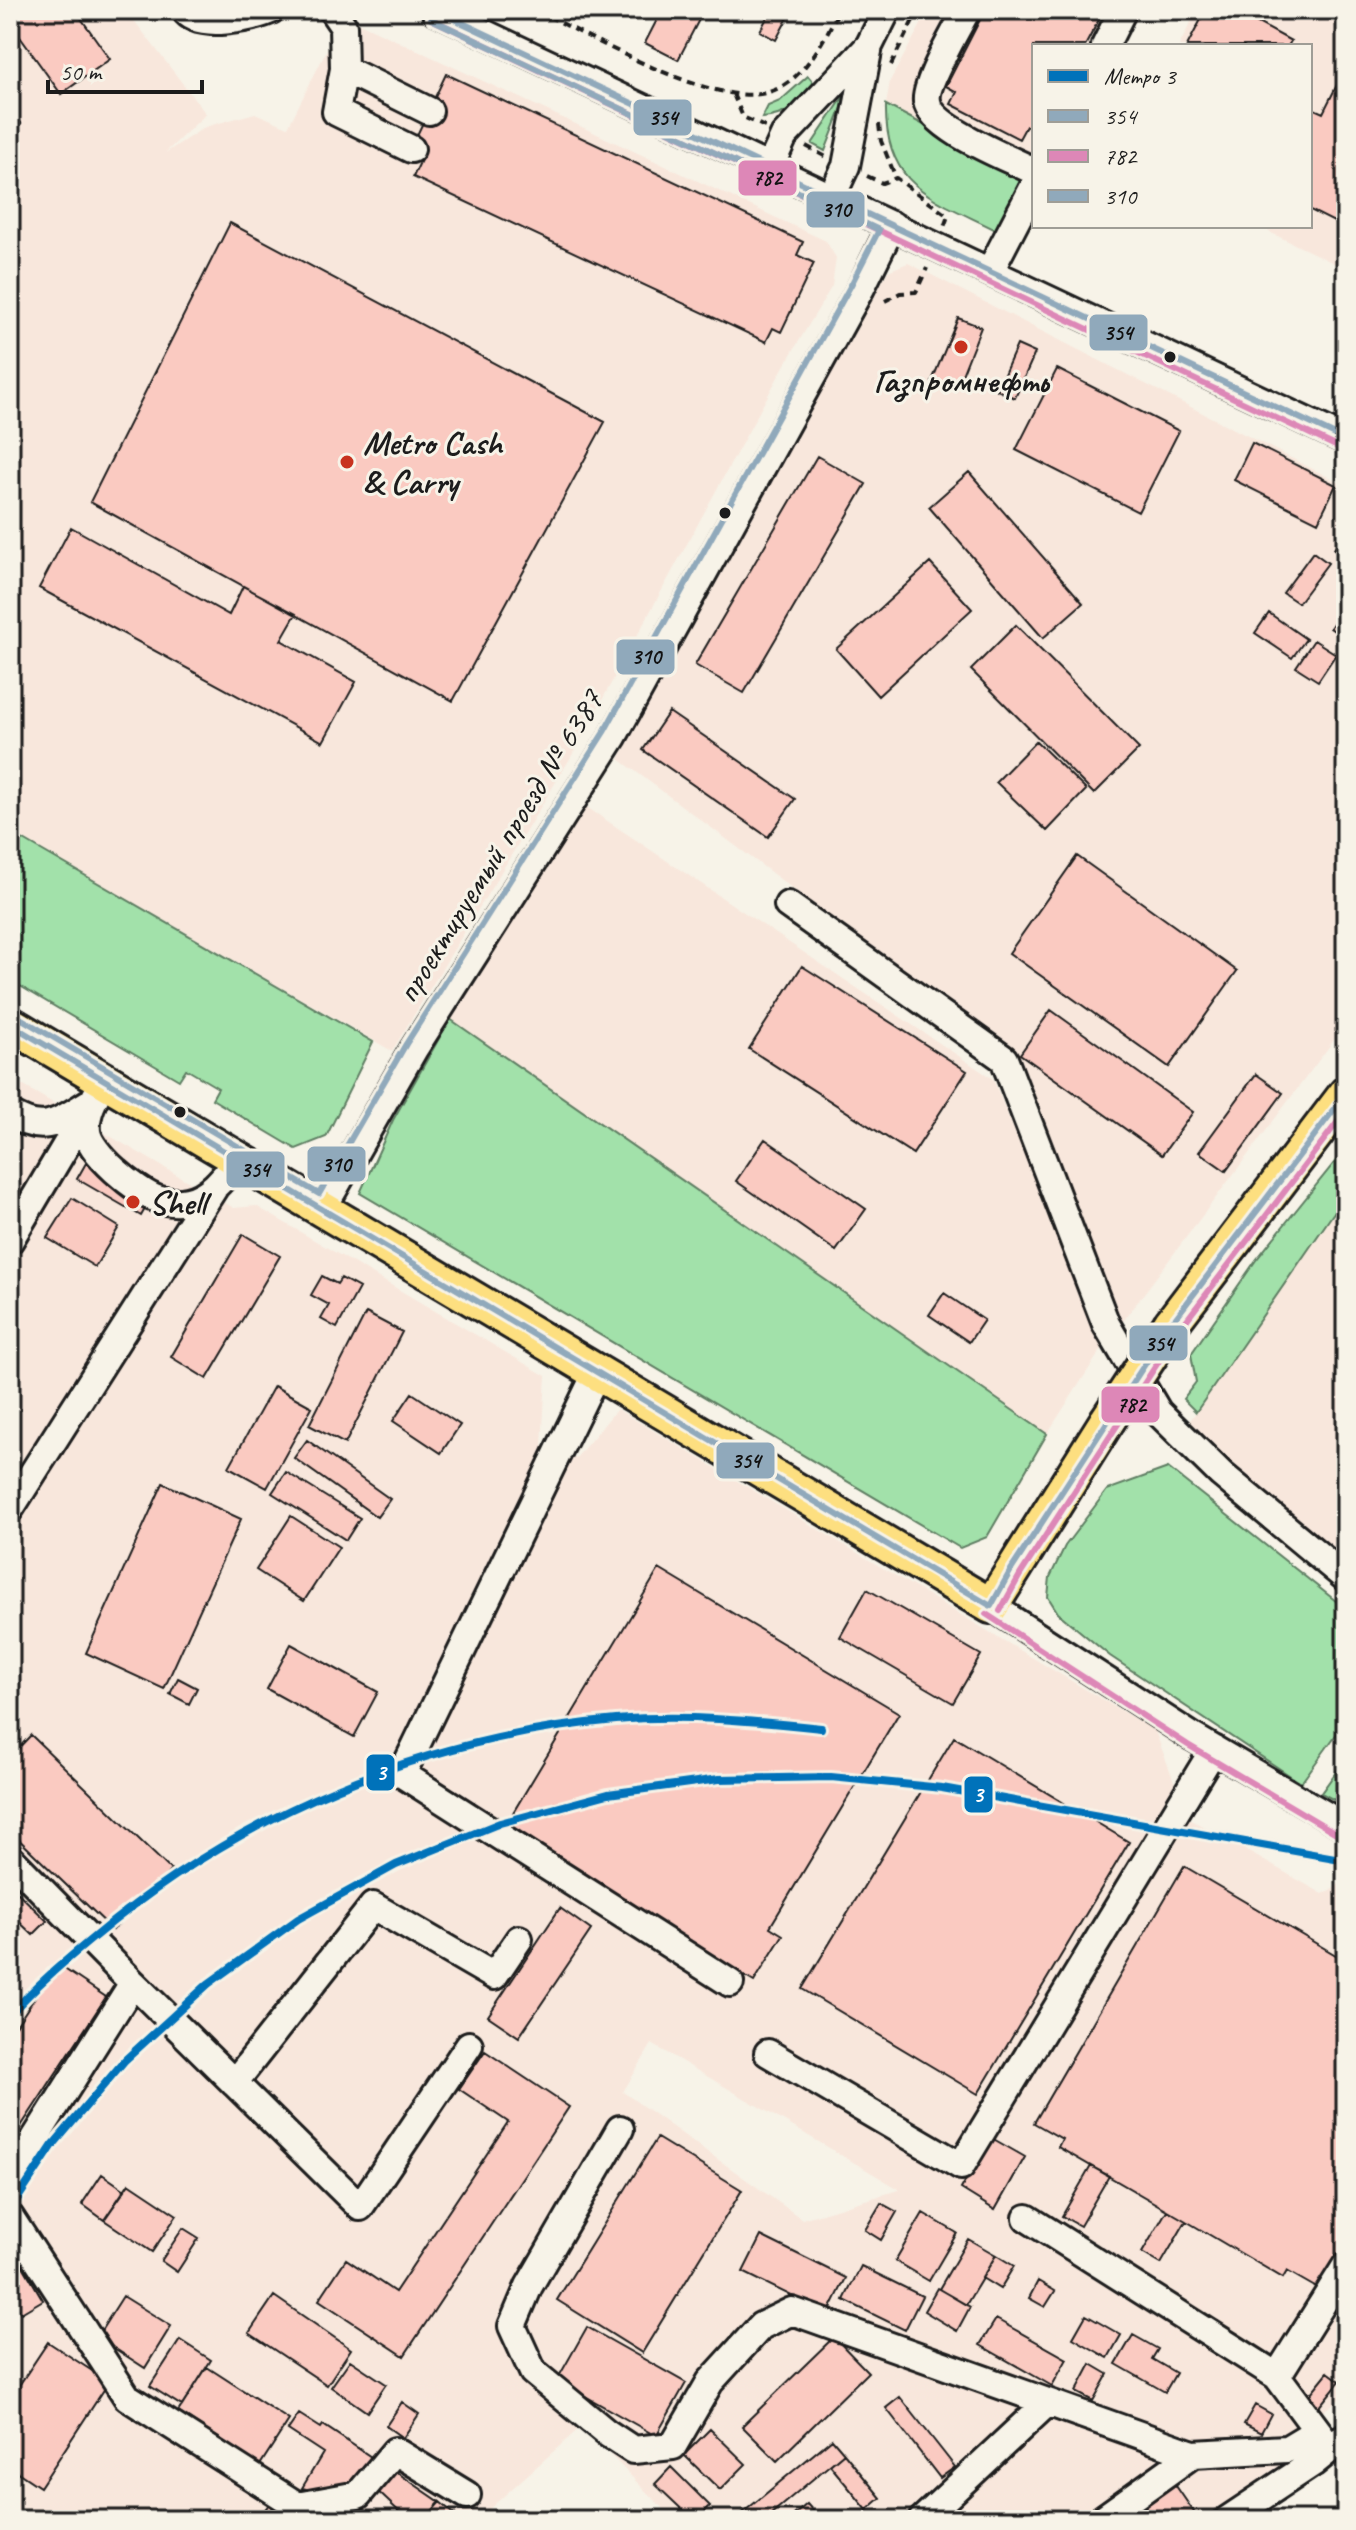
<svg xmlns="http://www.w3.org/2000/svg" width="1356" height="2530" viewBox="0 0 1356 2530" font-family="Caveat,sans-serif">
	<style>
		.built { fill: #f8e7dc; fill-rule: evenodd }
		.green { fill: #a2e1aa; stroke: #5f7e63; stroke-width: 2 }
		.building { fill: #facac1; stroke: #1c1c1c; stroke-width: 2 }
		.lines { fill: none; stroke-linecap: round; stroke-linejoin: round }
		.minor-casing { stroke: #1c1c1c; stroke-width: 32 }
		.major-casing { stroke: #1c1c1c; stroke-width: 40 }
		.path { stroke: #1c1c1c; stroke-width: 4; stroke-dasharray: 8 6; stroke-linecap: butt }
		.minor { stroke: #f7f3e8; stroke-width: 26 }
		.major { stroke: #fddf80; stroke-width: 34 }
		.major-bridge-casing { stroke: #1c1c1c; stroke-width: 40; stroke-linecap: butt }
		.major-bridge { stroke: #fddf80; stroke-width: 34 }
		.bus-1-casing { stroke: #f7f3e8; stroke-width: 12 }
		.bus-2-casing { stroke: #f7f3e8; stroke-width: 12 }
		.bus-3-casing { stroke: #f7f3e8; stroke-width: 12 }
		.bus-1 { stroke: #90a9bb; stroke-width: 6 }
		.bus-2 { stroke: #dd87b7; stroke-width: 6 }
		.bus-3 { stroke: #90a9bb; stroke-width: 6 }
		.metro-1-casing { stroke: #f7f3e8; stroke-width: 14 }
		.metro-1 { stroke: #0072ba; stroke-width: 8 }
		.poi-dot { fill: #c8321e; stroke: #f7f3e8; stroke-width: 3 }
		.bus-dot { fill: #1c1c1c; stroke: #f7f3e8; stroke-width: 3 }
		.labels { text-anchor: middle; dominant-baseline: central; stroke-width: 6; stroke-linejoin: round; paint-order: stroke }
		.poi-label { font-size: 34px; font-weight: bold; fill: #1c1c1c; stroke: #f7f3e8; text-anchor: start }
		.street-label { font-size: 34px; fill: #1c1c1c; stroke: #f7f3e8 }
		.line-badge { stroke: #f7f3e8; stroke-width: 3 }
		.badge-label { font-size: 22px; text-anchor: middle; font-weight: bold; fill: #fff }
		.pale-badge-label { font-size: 22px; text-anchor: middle; font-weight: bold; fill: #111 }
	</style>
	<rect width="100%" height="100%" fill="#f7f3e8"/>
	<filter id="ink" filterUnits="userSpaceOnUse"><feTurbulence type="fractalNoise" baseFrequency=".0125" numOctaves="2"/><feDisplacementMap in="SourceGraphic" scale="16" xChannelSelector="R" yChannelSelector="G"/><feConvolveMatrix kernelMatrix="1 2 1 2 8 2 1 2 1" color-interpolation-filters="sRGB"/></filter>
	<g filter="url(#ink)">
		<path class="built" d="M10,10h116l80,104 -41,39 40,-26 50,-14 33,14 56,-111 482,225 10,17 -4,28 -48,80 -213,391 -179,294 -382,-219z
			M929,10h207l-19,36h-83v137l-148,-78 4,-24z
			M1197,10h149v259l-89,-43h53v-180h-131z
			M908,263l438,223v538l-225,300 -105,-269 -397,-296 269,-488z
			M585,806l408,273 110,268 -56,87 -597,-415z
			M10,1078l224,130 22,-2 290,170 -4,70 34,12 41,-49 538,322 33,87 135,76 20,-12 3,2v510l-42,32 10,21 -106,73h-534l-92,-94 -105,94h-467v-993l135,-214 -135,193zM652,2044l247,145v1l-97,29 -179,-127z
			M1346,1195v363l-159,-133z"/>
		<path class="green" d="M808,76l6,7c-13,21 -27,33 -52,35l6,-12 12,-5z
			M850,87l-25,64 -13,-7z
			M886,105l142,75 -26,53c-65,-34 -118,-43 -116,-128z
			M10,832l363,210 -47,95 -30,12 -84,-50 6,-11 -32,-19 -7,11 -169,-100z
			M450,1019l597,415 -60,103 -27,11 -600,-355 33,-73z
			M1346,1148v47l-150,217 -13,-13 13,-17 -5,-28 65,-94z
			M1168,1468l178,141v112l-45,62 -191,-127 -52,-43 -10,-16 2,-20 15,-31 42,-56z
			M1346,1758v48l-25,-13z"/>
		<path class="building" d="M10,10h65l35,49 -49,35 -51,-71z
			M662,10h42l-26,50 -33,-17z
			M771,10h21l-16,30 -16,-9z
			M985,10h119l-19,36h-51v84l-8,-4 -7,13 -68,-35 6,-12 -11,-6z
			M1206,10h28l57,31 -3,5h-101z
			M1325,10h21v10z
			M1346,67v157l-2,3 -34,-17v-103l13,6z
			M446,74l357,168 -6,13 17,8 -33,69 -8,-4 -7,14 -353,-165 8,-17 -13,-6z
			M10,107l11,16 -11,8z
			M230,223l375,199 -152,279 -363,-199z
			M958,318l23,9 -25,63 -24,-9z
			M1017,345l18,8 -20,45 -18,-8z
			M1057,369l122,62 -41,81 -122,-62z
			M1252,443l84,42 -18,37 -84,-42z
			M817,456l49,28 -122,209 -49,-28z
			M969,472l114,131 -40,35 -114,-131z
			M71,527l158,88 14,-29 53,28 -15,26 75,42 -33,60 -284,-154z
			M1346,533v25l-12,-9z
			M1313,552l15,11 -30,40 -15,-10z
			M930,563l42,46 -94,87 -42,-47z
			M1346,604v35l-16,-11z
			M1269,613l37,26 -14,19 -37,-25z
			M1016,625l123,124 -45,45 -123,-124z
			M1314,640l22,14 -18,27 -22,-14z
			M669,712l126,87 -27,38 -125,-87z
			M1036,741l50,49 -39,41 -51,-49z
			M1077,856l160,115 -68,96 -160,-114z
			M802,966l165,105 -54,83 -164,-105z
			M1051,1010l142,102 -31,43 -142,-101z
			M1256,1074l27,19 -57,78 -27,-19z
			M765,1139l101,70 -30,42 -100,-70z
			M86,1163l64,37 -9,16 -64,-37z
			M72,1198l47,29 -24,40 -48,-29z
			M243,1234l37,22 -73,123 -36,-22z
			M322,1276l15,8 4,-6 18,10 -22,40 -16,-9 8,-14 -18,-10z
			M944,1293l40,27 -15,22 -40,-27z
			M366,1313l36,19 -57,112 -36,-19z
			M274,1386l38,21 -45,81 -38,-21z
			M412,1393l48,32 -19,28 -48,-32z
			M307,1440l83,59 -13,18 -83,-59z
			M286,1472l74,46 -14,22 -74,-47z
			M163,1483l78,36 -77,170 -78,-36z
			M291,1516l48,31 -35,54 -48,-31z
			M659,1569l240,144 -129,214 13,8 -29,47 -252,-151z
			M867,1589l114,66 -28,48 -113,-66z
			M291,1644l87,48 -24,45 -87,-48z
			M178,1678l19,10 -8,16 -19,-10z
			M31,1735l140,135 -58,60 -103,-99v-74z
			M954,1737l175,105 -151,252 -176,-105z
			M1184,1866l162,95v289l-24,41 -35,-20 -4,7 -97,-57 -128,-74 4,-8 -28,-16z
			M10,1885l37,36 -14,14 -23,-22z
			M560,1908l31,22 -72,107 -31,-21z
			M57,1964l49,33 -96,146v-108z
			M485,2051l84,56 -165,249 -85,-56 27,-41 49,33 113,-170 -49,-33z
			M990,2137l35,20 -30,53 -34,-21z
			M657,2138l85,52 -100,163 -85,-53z
			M1091,2166l18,10 -29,50 -18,-10z
			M102,2174l23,16 -21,30 -22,-16z
			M129,2183l48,32 -25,37 -48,-32z
			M881,2203l16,9 -16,28 -16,-10z
			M1167,2210l19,11 -25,43 -19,-11z
			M923,2213l34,20 -28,48 -34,-20z
			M183,2228l16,10 -22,34 -16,-11z
			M761,2236l85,42 -18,36 -85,-42z
			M968,2239l28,16 -30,50 -27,-16z
			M13,2249l30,51 -22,13 -11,-17v-45z
			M996,2255l18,11 -14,23 -18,-11z
			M861,2266l61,30 -17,34 -61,-30z
			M1038,2281l17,10 -10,16 -16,-9z
			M937,2288l33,19 -13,24 -33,-20z
			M123,2296l48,30 -26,42 -48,-31z
			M274,2296l77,53 -24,36 -78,-52z
			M1086,2315l35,20 -13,23 -35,-20z
			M996,2319l71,40 -15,27 -72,-41z
			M587,2327l99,56 -30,53 -99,-56z
			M1133,2335l25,14 -6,10 24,14 -11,19 -49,-28z
			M834,2337l34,35 -91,89 -35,-35z
			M180,2340l31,20 -29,46 -32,-20z
			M48,2342l61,40 -69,105 -30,-20v-68z
			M350,2360l36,24 -19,28 -36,-25z
			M1091,2364l17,10 -15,27 -17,-9z
			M207,2367l82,53 -29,45 -82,-53z
			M1328,2372l12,9 -22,27 -12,-9z
			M900,2397l55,70 -15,11 -54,-70z
			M402,2402l17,12 -16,24 -17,-12z
			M1255,2405l16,9 -10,19 -17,-9z
			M299,2414l22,14 2,-3 51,34 -23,25 -32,8 -17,-4 21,-35 -35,-23z
			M710,2429l36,35 -26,26 -36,-35z
			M832,2439l12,14 -80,67h-30z
			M844,2453l37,45 -14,12 -37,-45z
			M671,2467l39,39 -13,14h-4l-38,-36z
			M392,2469l48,33 -16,18h-16l-36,-34z
			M1174,2483l24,35 -77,2z
			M273,2499l27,21h-43z
			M440,2502l18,15 -3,3h-31z
			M807,2504l14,16h-33z"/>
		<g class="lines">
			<g class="minor-casing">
				<path id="minor" d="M185,10c13,20 67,8 86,0
					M332,10l11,16 1,43 85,42
					M435,10l911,430
					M967,10c-9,17 -43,75 -40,91 4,28 82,57 107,70
					M1105,46l18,-36
					M344,69l-8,43 75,37
					M770,167l14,-31 85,-90
					M832,196l14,-30 23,-120 18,-36
					M990,271l44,-85
					M788,905l216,154 102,265 52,88 63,62 125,104
					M105,1079c-9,16 -20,33 -18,52 2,22 50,61 70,68 9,3 21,4 31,2 23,-5 37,-25 51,-43
					M10,1114c34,21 48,8 79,-11
					M323,1208l91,-159 199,-312 248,-449 31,-63
					M10,1240l78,-132
					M597,1372l-195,402 328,209
					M10,1509l204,-321
					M991,1606l202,131 153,90
					M10,1858l123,125 -123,195
					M133,1983l227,224 109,-162
					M768,2053l193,113 253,-417
					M234,2083l139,-177 121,70 25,-37
					M620,2129l-91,157 -17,40 21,46 74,61 26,17 40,-4 37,-64 51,-56 31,-15 401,143 94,-5 30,-18
					M10,2217l117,180 171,109 60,-11 37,-44 72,44
					M1027,2218l250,158 69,-110
					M1277,2376l49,66
					M922,2520l124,-116
					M1101,2520l92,-66
					M1227,2520l86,-57 33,-27"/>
			</g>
			<g class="major-casing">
				<path id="major" d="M10,1024l981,582 116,-185
					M1171,1324l175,-230"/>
			</g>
			<path class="path" d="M536,10c52,25 179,100 233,82 35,-11 55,-52 70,-82
				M891,65l27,-55
				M733,94l10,23 22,10
				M879,124l2,17 15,37
				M806,146l20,11
				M867,176l15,7 14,-5 52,38 -4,11
				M885,301l15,-8 16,-1 11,-24"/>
			<use href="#minor" class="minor"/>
			<use href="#major" class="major"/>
			<g class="major-bridge-casing">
				<path id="major-bridge" d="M1107,1421l64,-97"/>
			</g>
			<use href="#major-bridge" class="major-bridge"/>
			<g class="bus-1-casing">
				<path id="bus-1" d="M435,10l911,430
					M10,1024l981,582
					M991,1606l20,-36 160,-246 175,-230"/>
			</g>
			<g class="bus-2-casing">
				<path id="bus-2" d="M431,19l911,430
					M1000,1611l20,-36 159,-245 167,-219
					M986,1614l202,131 153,91"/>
			</g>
			<g class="bus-3-casing">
				<path id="bus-3" d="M15,1015l304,179 87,-150 198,-312 248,-449 27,-53 -448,-211"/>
			</g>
			<use href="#bus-1" class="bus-1"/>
			<use href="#bus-2" class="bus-2"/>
			<use href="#bus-3" class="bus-3"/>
			<g class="metro-1-casing">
				<path id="metro-1" d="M10,2015c25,-29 55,-54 84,-78 147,-124 330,-200 522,-217 68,-6 137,1 205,8
					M10,2210l43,-65 72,-85 83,-76 90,-65 98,-54 104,-42 108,-29 111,-15 112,-2 111,11 404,72"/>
			</g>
			<use href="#metro-1" class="metro-1"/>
		</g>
	</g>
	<g class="poi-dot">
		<circle cx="961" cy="347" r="8"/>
		<circle cx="347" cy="462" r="8"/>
		<circle cx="133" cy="1202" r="8"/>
	</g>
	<g class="bus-dot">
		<circle cx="1170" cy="357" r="7"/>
		<circle cx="725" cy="513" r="7"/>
		<circle cx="180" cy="1112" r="7"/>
	</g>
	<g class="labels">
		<g class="poi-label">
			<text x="961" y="380" text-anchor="middle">Газпромнефть</text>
			<text x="363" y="442">Metro Cash<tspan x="363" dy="39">&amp; Carry</tspan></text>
			<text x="149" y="1202">Shell</text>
		</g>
		<g class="street-label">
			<text transform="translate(499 846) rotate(-58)">проектируемый проезд № 6387</text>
		</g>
	</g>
	<g class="line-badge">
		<rect x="632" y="98" width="61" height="39" rx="8" fill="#90a9bb"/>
		<rect x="737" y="159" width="61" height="38" rx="8" fill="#dd87b7"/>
		<rect x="805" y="190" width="61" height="39" rx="8" fill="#90a9bb"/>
		<rect x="1088" y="313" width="61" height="39" rx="8" fill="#90a9bb"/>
		<rect x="615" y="638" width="61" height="38" rx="8" fill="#90a9bb"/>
		<rect x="306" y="1145" width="61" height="38" rx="8" fill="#90a9bb"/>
		<rect x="225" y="1150" width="61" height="39" rx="8" fill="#90a9bb"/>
		<rect x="1128" y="1324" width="61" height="38" rx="8" fill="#90a9bb"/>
		<rect x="1100" y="1385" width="61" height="39" rx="8" fill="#dd87b7"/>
		<rect x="715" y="1441" width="61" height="39" rx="8" fill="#90a9bb"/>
		<rect x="365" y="1753" width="31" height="39" rx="8" fill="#0072ba"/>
		<rect x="963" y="1775" width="31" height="39" rx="8" fill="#0072ba"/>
	</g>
	<g class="badge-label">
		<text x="381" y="1780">3</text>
		<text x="978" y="1802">3</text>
	</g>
	<g class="pale-badge-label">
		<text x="663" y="125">354</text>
		<text x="767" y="185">782</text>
		<text x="836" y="217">310</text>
		<text x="1118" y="340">354</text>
		<text x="646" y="664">310</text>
		<text x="336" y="1172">310</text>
		<text x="255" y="1177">354</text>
		<text x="1159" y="1351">354</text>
		<text x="1131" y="1412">782</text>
		<text x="746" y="1468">354</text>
	</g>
	<rect width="1356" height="2530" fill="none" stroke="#f7f3e8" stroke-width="40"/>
	<rect x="20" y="20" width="1316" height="2490" fill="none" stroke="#1c1c1c" stroke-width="3" filter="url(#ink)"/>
	<rect x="1032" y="44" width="280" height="184" fill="#f7f3e8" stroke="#9f9d96" stroke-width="2"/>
	<rect x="1048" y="70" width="40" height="12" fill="#0072ba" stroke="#9f9d96" stroke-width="2"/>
	<text x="1104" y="84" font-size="24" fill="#1c1c1c">Метро 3</text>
	<rect x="1048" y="110" width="40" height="12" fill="#90a9bb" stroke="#9f9d96" stroke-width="2"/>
	<text x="1104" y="124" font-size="24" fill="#1c1c1c">354</text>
	<rect x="1048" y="150" width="40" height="12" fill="#dd87b7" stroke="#9f9d96" stroke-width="2"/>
	<text x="1104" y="164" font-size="24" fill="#1c1c1c">782</text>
	<rect x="1048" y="190" width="40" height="12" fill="#90a9bb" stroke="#9f9d96" stroke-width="2"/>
	<text x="1104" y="204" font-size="24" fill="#1c1c1c">310</text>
	<path d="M48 80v12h154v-12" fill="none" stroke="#1c1c1c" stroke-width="4"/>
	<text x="60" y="80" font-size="24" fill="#1c1c1c" stroke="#f7f3e8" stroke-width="6" paint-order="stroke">50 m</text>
</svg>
